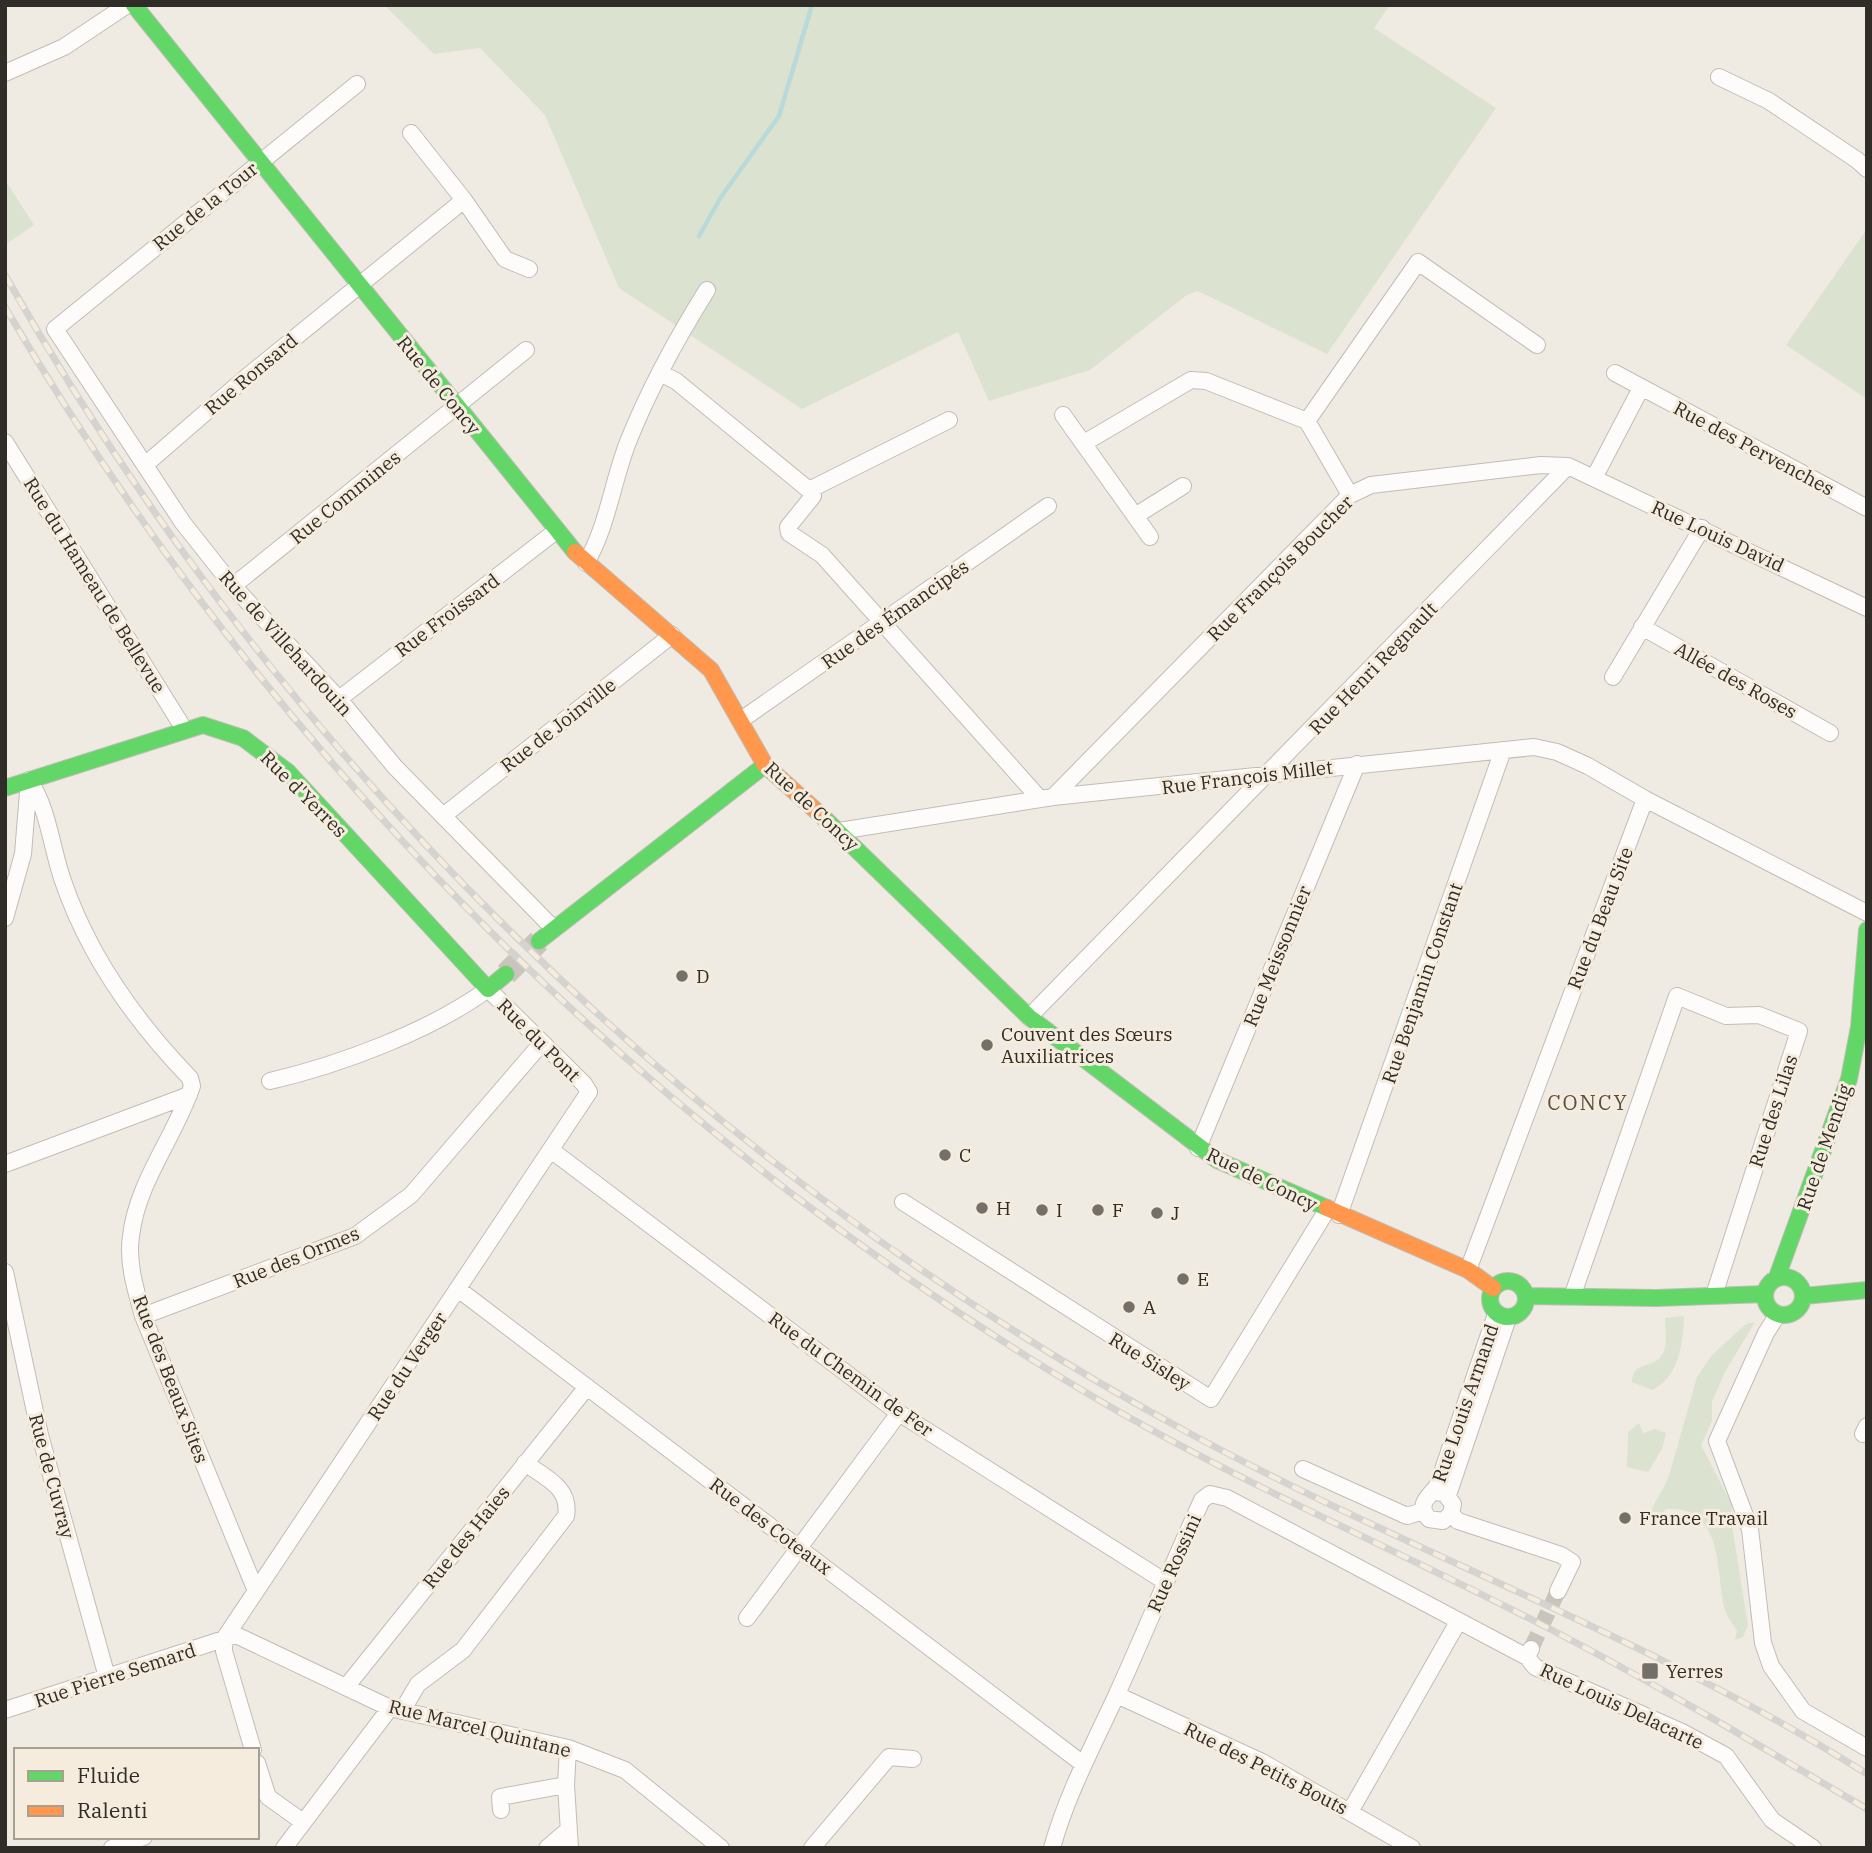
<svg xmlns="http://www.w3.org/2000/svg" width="1872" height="1853" viewBox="0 0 1872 1853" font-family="'IBM Plex Serif',serif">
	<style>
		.green { fill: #dce2d0 }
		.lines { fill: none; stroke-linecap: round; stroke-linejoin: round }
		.stream { stroke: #b8dad8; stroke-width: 4.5 }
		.street-tunnel { stroke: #c9c5bd; stroke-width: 16; stroke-dasharray: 16 8; stroke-linecap: butt }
		.secondary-tunnel { stroke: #c9c5bd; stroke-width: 23; stroke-dasharray: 23 11; stroke-linecap: butt }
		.street-casing { stroke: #c0bdb7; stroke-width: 18 }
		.fast-casing { stroke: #c0bdb7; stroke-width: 18 }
		.slow-casing { stroke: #c0bdb7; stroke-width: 18 }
		.street { stroke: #fdfcfb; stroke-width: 16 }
		.fast { stroke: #63d668; stroke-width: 16 }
		.slow { stroke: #ff974d; stroke-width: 16 }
		.rail-casing { stroke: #d5d3d0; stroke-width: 7 }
		.rail { stroke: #f5ecdd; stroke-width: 4.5; stroke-dasharray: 13; stroke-linecap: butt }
		.poi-dot { fill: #736f69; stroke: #f5ecdd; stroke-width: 2.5 }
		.labels { text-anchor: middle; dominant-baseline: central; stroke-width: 6; stroke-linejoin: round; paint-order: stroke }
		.street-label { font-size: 19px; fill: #302c27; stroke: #f5ecdd }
		.poi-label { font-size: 19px; fill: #302c27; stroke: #f5ecdd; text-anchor: start }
		.neighbourhood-label { font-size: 21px; letter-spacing: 2px; fill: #585044; stroke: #f5ecdd }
	</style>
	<rect width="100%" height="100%" fill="#efebe3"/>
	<path class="green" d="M384,5h1006l-16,23 122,80 -169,246 -129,-63 -11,4 -97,75 -101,31 -31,-69 -156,77 -183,-121 -74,-173 -65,-67 -46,6z
		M5,180l29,45 -29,20z
		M1867,229v170l-81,-54z
		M1684,1316c-1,27 -5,62 -32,74l-20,-8c1,-23 23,-12 31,-29 5,-10 2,-25 2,-35z
		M1755,1322l-30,50 -13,30v19l-11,24 31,60 -1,15 17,105 -5,12 -8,3 2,-9c-4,-7 -11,-16 -13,-24 -8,-37 -1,-102 -58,-98l-15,16 -6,-4 23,-42 29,-102 15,-22 34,-31z
		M1639,1423l4,10 12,-4 11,4 -4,16 -14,23 -21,-5 1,-35z"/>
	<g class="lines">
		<path class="stream" d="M699,236l22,-39 58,-81 33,-111"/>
		<path class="street-tunnel" d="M1531,1649l27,-58"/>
		<path class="secondary-tunnel" d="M506,974l33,-33"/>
		<g class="street-casing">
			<path id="street" d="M5,73l59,-26 63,-42
				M1719,77l50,24 88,59 10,9
				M357,84l-302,245 128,194 50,63 106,113 56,68 158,161
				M464,200l41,59 24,10
				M660,373l16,8 133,109 140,-70
				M1615,373l252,135
				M1063,415l87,122
				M5,442l179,287
				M1084,443l107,-63 15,1 101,40
				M145,465l98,-85 221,-180 -53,-67
				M1594,478l47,-90
				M809,490l4,6 -25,31 1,6 33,22 218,244
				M1350,495l-43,-74 111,-159 119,83
				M1135,516l48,-30
				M586,563c22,-38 26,-80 42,-121 21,-53 49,-104 79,-152
				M233,586l293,-236
				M1642,627l188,106
				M1613,677l89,-149
				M339,699l217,-168
				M741,720l307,-214
				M29,780c20,30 22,67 34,101 26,76 72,140 127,197l2,8c-17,51 -55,96 -61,150 -4,27 5,55 12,80l113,275
				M1053,797l297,-302 21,-10 170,-20 27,1 299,142
				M443,816l229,-181
				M839,831l214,-34 481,-50 23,5 31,14 57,33 222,114
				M5,918l18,-64 6,-74
				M1029,1017l539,-551
				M1198,1148l159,-384
				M551,1150l348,263 265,168
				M5,1164l184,-69
				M903,1202l308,197 116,-189
				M1339,1215l164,-465
				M1468,1270l177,-471
				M5,1272l35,163 67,242
				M458,1289l625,475
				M1573,1294l104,-298 49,20 33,-1 40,16 -85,264
				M1778,1314l-12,19 -49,108 33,88 13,114 8,23 32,45 64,37
				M143,1316l212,-80 56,-41 130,-151
				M1863,1434l4,-8
				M1303,1469l104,47 16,-5
				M1434,1492l10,1 9,11 -2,10 -8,7 -14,-2c-14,-17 2,-22 9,-35l58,-170
				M1448,1495l60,-177
				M1451,1514l7,7 103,34 11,7 -14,29
				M747,1618l152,-205
				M224,1639l365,-547 -5,-8 -96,-95c-57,42 -149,76 -218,92
				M224,1639v12l29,99
				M1531,1649l-4,8 8,10 147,65 44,24 46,64 41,28
				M346,1687l241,-300
				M1117,1695l145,67 150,86
				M5,1710l231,-75 154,73 178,40 57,22 96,78
				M402,1711l16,-27 45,-34 103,-134c5,-28 -20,-38 -41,-53
				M568,1748l-2,37 4,63
				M257,1763l11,34 35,25
				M501,1810l-1,-13 66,-12
				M1351,1810l107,-188
				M112,1848l32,-11
				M284,1848l106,-140
				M547,1848l21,-18
				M812,1848l77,-91 24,2
				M1052,1848c15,-54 41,-102 64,-152 30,-65 56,-131 86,-196l8,-6 17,4 300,159"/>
		</g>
		<g class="fast-casing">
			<path id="fast" d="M134,5l441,547
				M5,788l198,-63 40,13 45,34 200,217 18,-15
				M823,817l206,200 188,143 110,48
				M539,941l226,-176
				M1765 1296a19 19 0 1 1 38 0a19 19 0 1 1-38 0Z
				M1777,1277l72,-198 10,-52 8,-97
				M1490 1299a18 18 0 1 1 36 0a18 18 0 1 1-36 0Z
				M1526,1296l130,2 109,-4
				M1804,1296l63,-6"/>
		</g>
		<g class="slow-casing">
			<path id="slow" d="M575,552l136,118 54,95 58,52
				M1327,1208l141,62 25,18"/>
		</g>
		<use href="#street" class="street"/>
		<use href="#fast" class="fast"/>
		<use href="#slow" class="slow"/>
		<g class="rail-casing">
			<path id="rail" d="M5,275c275,486 693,893 1184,1158 223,121 463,205 678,341
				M5,307c260,445 633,817 1075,1082 150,90 312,158 468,239 108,56 214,119 319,181"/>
		</g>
		<use href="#rail" class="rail"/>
	</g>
	<g class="poi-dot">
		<circle cx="682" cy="976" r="7"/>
		<circle cx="987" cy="1045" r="7"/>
		<circle cx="945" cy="1155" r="7"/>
		<circle cx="982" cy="1208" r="7"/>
		<circle cx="1042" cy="1210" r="7"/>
		<circle cx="1098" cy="1210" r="7"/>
		<circle cx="1157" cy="1213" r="7"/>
		<circle cx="1183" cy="1279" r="7"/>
		<circle cx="1129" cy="1307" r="7"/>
		<circle cx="1625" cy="1518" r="7"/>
		<rect x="1641" y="1662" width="18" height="18" rx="3.5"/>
	</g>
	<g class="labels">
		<g class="street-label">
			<text transform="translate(205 206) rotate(-39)">Rue de la Tour</text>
			<text transform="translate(251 374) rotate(-40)">Rue Ronsard</text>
			<text transform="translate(439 385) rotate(51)">Rue de Concy</text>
			<text transform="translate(1754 448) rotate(28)">Rue des Pervenches</text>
			<text transform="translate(345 497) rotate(-39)">Rue Commines</text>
			<text transform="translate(1718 536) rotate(25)">Rue Louis David</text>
			<text transform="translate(1280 568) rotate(-45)">Rue François Boucher</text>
			<text transform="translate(95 585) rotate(58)">Rue du Hameau de Bellevue</text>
			<text transform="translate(895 614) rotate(-35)">Rue des Émancipés</text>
			<text transform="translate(447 615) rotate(-37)">Rue Froissard</text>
			<text transform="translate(286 643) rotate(48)">Rue de Villehardouin</text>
			<text transform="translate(1373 668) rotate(-46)">Rue Henri Regnault</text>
			<text transform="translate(1736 680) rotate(29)">Allée des Roses</text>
			<text transform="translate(558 725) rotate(-38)">Rue de Joinville</text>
			<text transform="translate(1247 777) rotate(-7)">Rue François Millet</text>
			<text transform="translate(304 794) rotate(45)">Rue d'Yerres</text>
			<text transform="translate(812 806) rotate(43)">Rue de Concy</text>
			<text transform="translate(1600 918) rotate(-69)">Rue du Beau Site</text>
			<text transform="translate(1277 956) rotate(-68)">Rue Meissonnier</text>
			<text transform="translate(1422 983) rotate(-71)">Rue Benjamin Constant</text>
			<text transform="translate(539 1040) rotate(45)">Rue du Pont</text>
			<text transform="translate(1773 1111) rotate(-72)">Rue des Lilas</text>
			<text transform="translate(1824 1147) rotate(-71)">Rue de Mendig</text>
			<text transform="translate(1262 1179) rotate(26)">Rue de Concy</text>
			<text transform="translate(296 1257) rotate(-22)">Rue des Ormes</text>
			<text transform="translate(1150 1361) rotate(32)">Rue Sisley</text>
			<text transform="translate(407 1366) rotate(-56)">Rue du Verger</text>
			<text transform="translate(851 1374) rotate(36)">Rue du Chemin de Fer</text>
			<text transform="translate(171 1379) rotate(69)">Rue des Beaux Sites</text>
			<text transform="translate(1465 1403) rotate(-71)">Rue Louis Armand</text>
			<text transform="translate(52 1476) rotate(75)">Rue de Cuvray</text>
			<text transform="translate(771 1526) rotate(37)">Rue des Coteaux</text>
			<text transform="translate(466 1537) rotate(-51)">Rue des Haies</text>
			<text transform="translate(1174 1563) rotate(-66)">Rue Rossini</text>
			<text transform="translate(115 1675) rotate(-18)">Rue Pierre Semard</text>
			<text transform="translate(1622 1706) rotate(25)">Rue Louis Delacarte</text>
			<text transform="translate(480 1728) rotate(14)">Rue Marcel Quintane</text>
			<text transform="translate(1266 1768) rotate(27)">Rue des Petits Bouts</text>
		</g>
		<g class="poi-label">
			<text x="696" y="976">D</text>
			<text x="1001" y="1034">Couvent des Sœurs<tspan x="1001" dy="22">Auxiliatrices</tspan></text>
			<text x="959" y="1155">C</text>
			<text x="996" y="1208">H</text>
			<text x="1056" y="1210">I</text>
			<text x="1112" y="1210">F</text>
			<text x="1171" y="1213">J</text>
			<text x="1197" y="1279">E</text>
			<text x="1143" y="1307">A</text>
			<text x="1639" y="1518">France Travail</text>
			<text x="1666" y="1671">Yerres</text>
		</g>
		<g class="neighbourhood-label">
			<text x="1588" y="1102">CONCY</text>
		</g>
	</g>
	<rect width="1872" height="1853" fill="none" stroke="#302c27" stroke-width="14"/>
	<rect x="14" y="1748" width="245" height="91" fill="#f5ecdd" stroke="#a69f94" stroke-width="2"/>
	<rect x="28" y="1771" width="35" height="10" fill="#63d668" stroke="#a69f94" stroke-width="2"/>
	<text x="77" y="1783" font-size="21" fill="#302c27">Fluide</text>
	<rect x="28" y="1806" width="35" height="10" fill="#ff974d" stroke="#a69f94" stroke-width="2"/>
	<text x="77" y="1818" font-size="21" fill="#302c27">Ralenti</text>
</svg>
